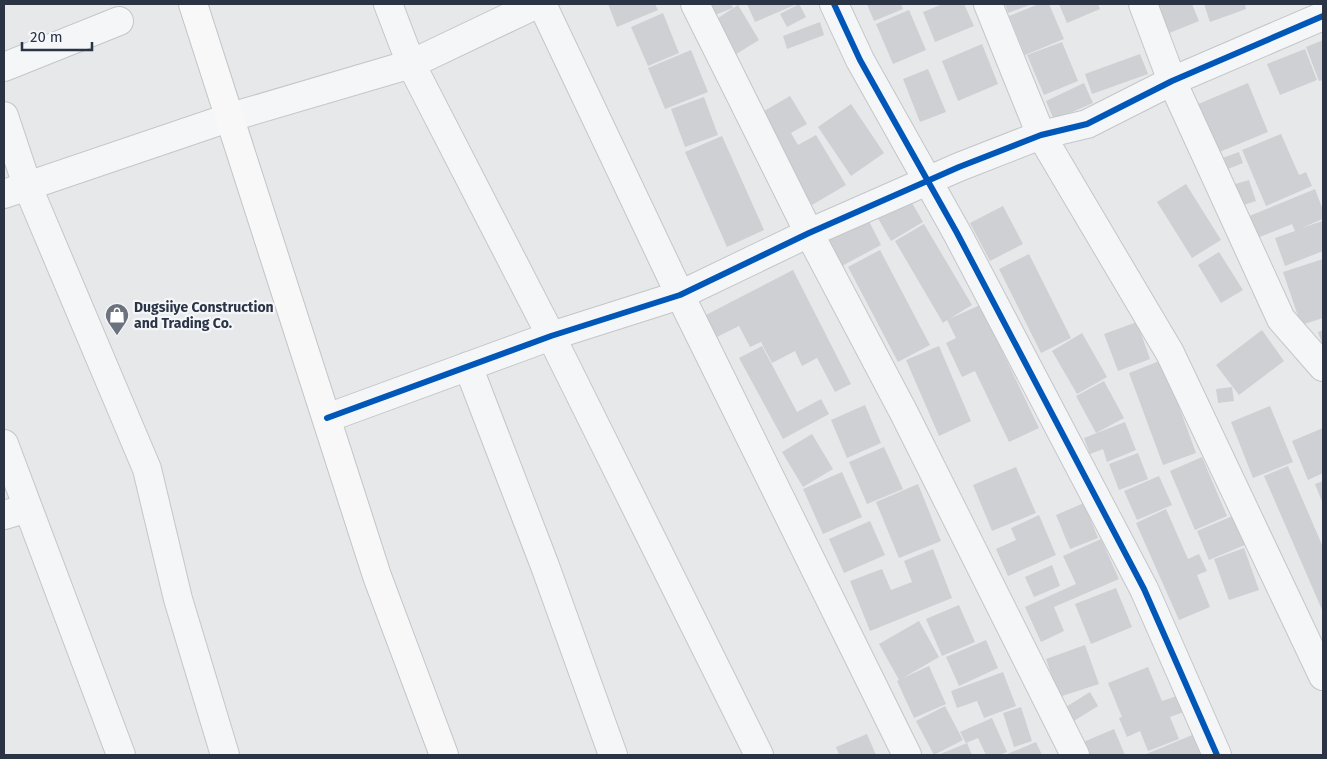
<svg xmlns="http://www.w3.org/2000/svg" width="1327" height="759" viewBox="0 0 1327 759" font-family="'Fira Sans',sans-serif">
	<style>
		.building { fill: #ced0d3 }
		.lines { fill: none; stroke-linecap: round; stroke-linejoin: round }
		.minor-casing { stroke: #c4c6c8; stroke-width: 30 }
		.major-casing { stroke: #c2c5c8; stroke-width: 30 }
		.minor { stroke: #f5f6f7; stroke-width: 28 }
		.major { stroke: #f8f8f8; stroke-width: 28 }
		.cycleway-casing { stroke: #f4f6f9; stroke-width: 9 }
		.cycleway { stroke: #0057b8; stroke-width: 6 }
		.labels { text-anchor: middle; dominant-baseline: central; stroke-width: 4.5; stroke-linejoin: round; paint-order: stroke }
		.poi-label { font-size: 14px; font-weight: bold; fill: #2b3445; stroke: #f4f6f9; text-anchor: start }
	</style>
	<rect width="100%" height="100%" fill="#e6e8ea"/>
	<path class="building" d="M608,4h47l3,6 -41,17z
		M700,4h31l2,4 -26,10z
		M747,4h50l-42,18z
		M799,4l7,13 -19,10 -7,-13z
		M867,4h34l2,5 -29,12z
		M943,4h21l10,22 -39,16 -12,-30z
		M1005,4h27l-24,9z
		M1039,4h10l15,35 -39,16 -16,-39z
		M1059,4h39l2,5 -33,14z
		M1155,4h37l7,17 -32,13z
		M1204,4h41l1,5 -36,13z
		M738,5l21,35 -26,16 -21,-34z
		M909,10l17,40 -33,14 -17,-40z
		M663,13l16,40 -31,13 -17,-39z
		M820,22l4,13 -37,14 -4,-13z
		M1323,40v40l-4,1 -13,-34z
		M1062,42l16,39 -34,14 -17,-40z
		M982,44l16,40 -40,17 -16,-40z
		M1305,49l12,31 -37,15 -13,-31z
		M691,50l17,42 -43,17 -17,-41z
		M1140,54l8,20 -56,20 -7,-20z
		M928,69l18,43 -26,10 -17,-43z
		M1084,83l9,20 -39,17 -8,-19z
		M1248,83l20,49 -51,21 -21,-48z
		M790,96l17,28 -16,9 7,12 18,-10 30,50 -34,20 -53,-91z
		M704,97l14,38 -33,12 -14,-38z
		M851,104l33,49 -33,23 -33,-49z
		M1281,134l18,41 7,-3 6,14 -46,20 -24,-56z
		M722,136l42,94 -37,17 -42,-95z
		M1239,152l4,11 -25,10 -4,-12z
		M1249,180l7,21 -24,8 -7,-22z
		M1186,184l35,56 -29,18 -35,-56z
		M1315,189l8,21v9l-22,9 22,-7v30l-38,15 -10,-28 20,-7 -3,-7 -37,15 -8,-22z
		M908,196l15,26 -32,19 -15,-26z
		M1003,206l20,38 -33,17 -20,-38z
		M868,219l13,26 -41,22 -13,-27z
		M924,224l48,81 -23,14 31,-14 59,123 -30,14 -34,-71 -13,6 -16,-34 10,-5 -9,-18 -4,3 -48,-82z
		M880,250l50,95 -32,17 -50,-95z
		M1219,252l24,38 -22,13 -23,-38z
		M1029,254l42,84 -30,15 -42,-84z
		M1323,259v59l-22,7 -18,-53z
		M793,270l58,114 -16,8 -18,-34 -15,8 -7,-15 -23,12 -11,-21 -11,5 -11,-21 -24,12 -11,-22z
		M1137,322l13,37 -32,12 -14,-37z
		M1262,330l22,31 -45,34 -23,-30z
		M1323,330v16l-5,-14z
		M1082,333l25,44 -30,17 -25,-43z
		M762,346l35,66 24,-13 8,15 -46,25 -44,-81z
		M939,346l32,75 -32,15 -33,-76z
		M1162,360l34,93 -33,12 -34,-92z
		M1104,381l20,37 -28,15 -20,-37z
		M1232,387l2,14 -16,2 -2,-14z
		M865,405l16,38 -34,15 -16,-38z
		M1270,406l23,56 -40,16 -22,-56z
		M1125,422l11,28 -29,12 -4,-13 -13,5 -6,-16z
		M1323,428v45l-15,7 -16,-39z
		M812,434l21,35 -30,18 -21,-35z
		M884,447l19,42 -36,15 -18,-42z
		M1138,453l10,26 -29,11 -10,-26z
		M1202,457l25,59 -32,14 -25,-59z
		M1288,466l35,81v65l-59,-136z
		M1016,467l20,46 -44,18 -19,-46z
		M842,472l20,45 -39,17 -20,-45z
		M1159,476l13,29 -35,15 -13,-29z
		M1323,481v23l-8,-20z
		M918,484l23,57 -42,17 -23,-56z
		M1084,503l14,35 -28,11 -14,-34z
		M1166,509l22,50 11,-5 8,17 -10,4 13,32 -31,13 -43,-97z
		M1039,515l17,40 -48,21 -12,-27 20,-9 -5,-12z
		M1235,515l12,29 -38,16 -12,-29z
		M870,521l15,34 -41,18 -15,-34z
		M1101,539l18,40 -65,28 10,24 -23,11 -16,-35 51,-23 -13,-28z
		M1244,548l15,42 -30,10 -15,-41z
		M933,549l19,49 -82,33 -20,-50 32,-12 9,21 21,-8 -8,-21z
		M1052,565l8,21 -26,11 -9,-20z
		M1116,588l16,39 -41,17 -16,-40z
		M959,605l16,37 -33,14 -16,-37z
		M919,621l20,36 -36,21 26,-12 17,38 -32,14 -17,-37 2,-1 -20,-36z
		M986,640l12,28 -39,18 -13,-29z
		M1085,645l14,39 -40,13 -13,-38z
		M1148,667l14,34 15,-5 7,16 -14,5 9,22 -31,12 -8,-20 -13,6 -8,-19 3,-1 -14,-34z
		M1003,672l13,34 -32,12 -7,-17 -20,7 -6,-17z
		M1090,692l8,14 -29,18 -8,-14z
		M945,706l18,34 -29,15 -18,-34z
		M1021,707l11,34 -18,6 -11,-34z
		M992,718l15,34 -8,3h-13l-8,-17 -12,5 -6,-11z
		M1114,729l11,26h-39l-5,-12z
		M1197,733l10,22h-63z
		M867,734l9,21h-37l-3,-8z
		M1036,742l6,13h-37z
		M967,743l5,12h-34z"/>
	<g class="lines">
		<g class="minor-casing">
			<path id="minor" d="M388,4l23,60 140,272 208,419
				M542,4l138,291 227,460
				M695,4l114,229 95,180 171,342
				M834,4l26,56 97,173 187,356 73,166
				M988,4l53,131 129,218 153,323
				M1143,4l29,77 109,238 42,48
				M4,67l115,-46
				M4,116l23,69 120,284 31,130 47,156
				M4,194l227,-77 180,-53 126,-60
				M468,366l77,200 68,189
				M327,418l224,-82 129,-41 129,-62 150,-66 82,-32 46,-11 85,-43 151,-65
				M4,444l117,311
				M4,515l24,-7"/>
		</g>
		<g class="major-casing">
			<path id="major" d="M193,4l184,572 67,179"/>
		</g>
		<use href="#minor" class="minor"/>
		<use href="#major" class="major"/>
		<g class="cycleway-casing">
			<path id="cycleway" d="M834,4l26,56 97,173 187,356 73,166
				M327,418l224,-82 129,-41 129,-62 150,-66 82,-32 46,-11 85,-43 151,-65"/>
		</g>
		<use href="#cycleway" class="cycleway"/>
	</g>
	<defs>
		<g id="shop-pin" transform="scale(1.25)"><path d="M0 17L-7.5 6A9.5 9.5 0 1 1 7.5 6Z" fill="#6c737f" stroke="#f4f6f9"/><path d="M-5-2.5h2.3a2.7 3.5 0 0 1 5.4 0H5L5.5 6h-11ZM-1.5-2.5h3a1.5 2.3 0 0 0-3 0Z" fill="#fff"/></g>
	</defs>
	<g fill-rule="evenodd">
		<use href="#shop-pin" x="117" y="315"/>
	</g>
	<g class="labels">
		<g class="poi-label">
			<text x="134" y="307">Dugsiiye Construction<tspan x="134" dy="16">and Trading Co.</tspan></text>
		</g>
	</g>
	<rect width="1327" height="759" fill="none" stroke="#2b3445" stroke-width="10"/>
	<path d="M22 42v8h70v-8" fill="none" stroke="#2b3445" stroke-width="2.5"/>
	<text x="30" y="42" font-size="15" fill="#2b3445" stroke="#f4f6f9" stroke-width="4" paint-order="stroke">20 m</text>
</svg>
